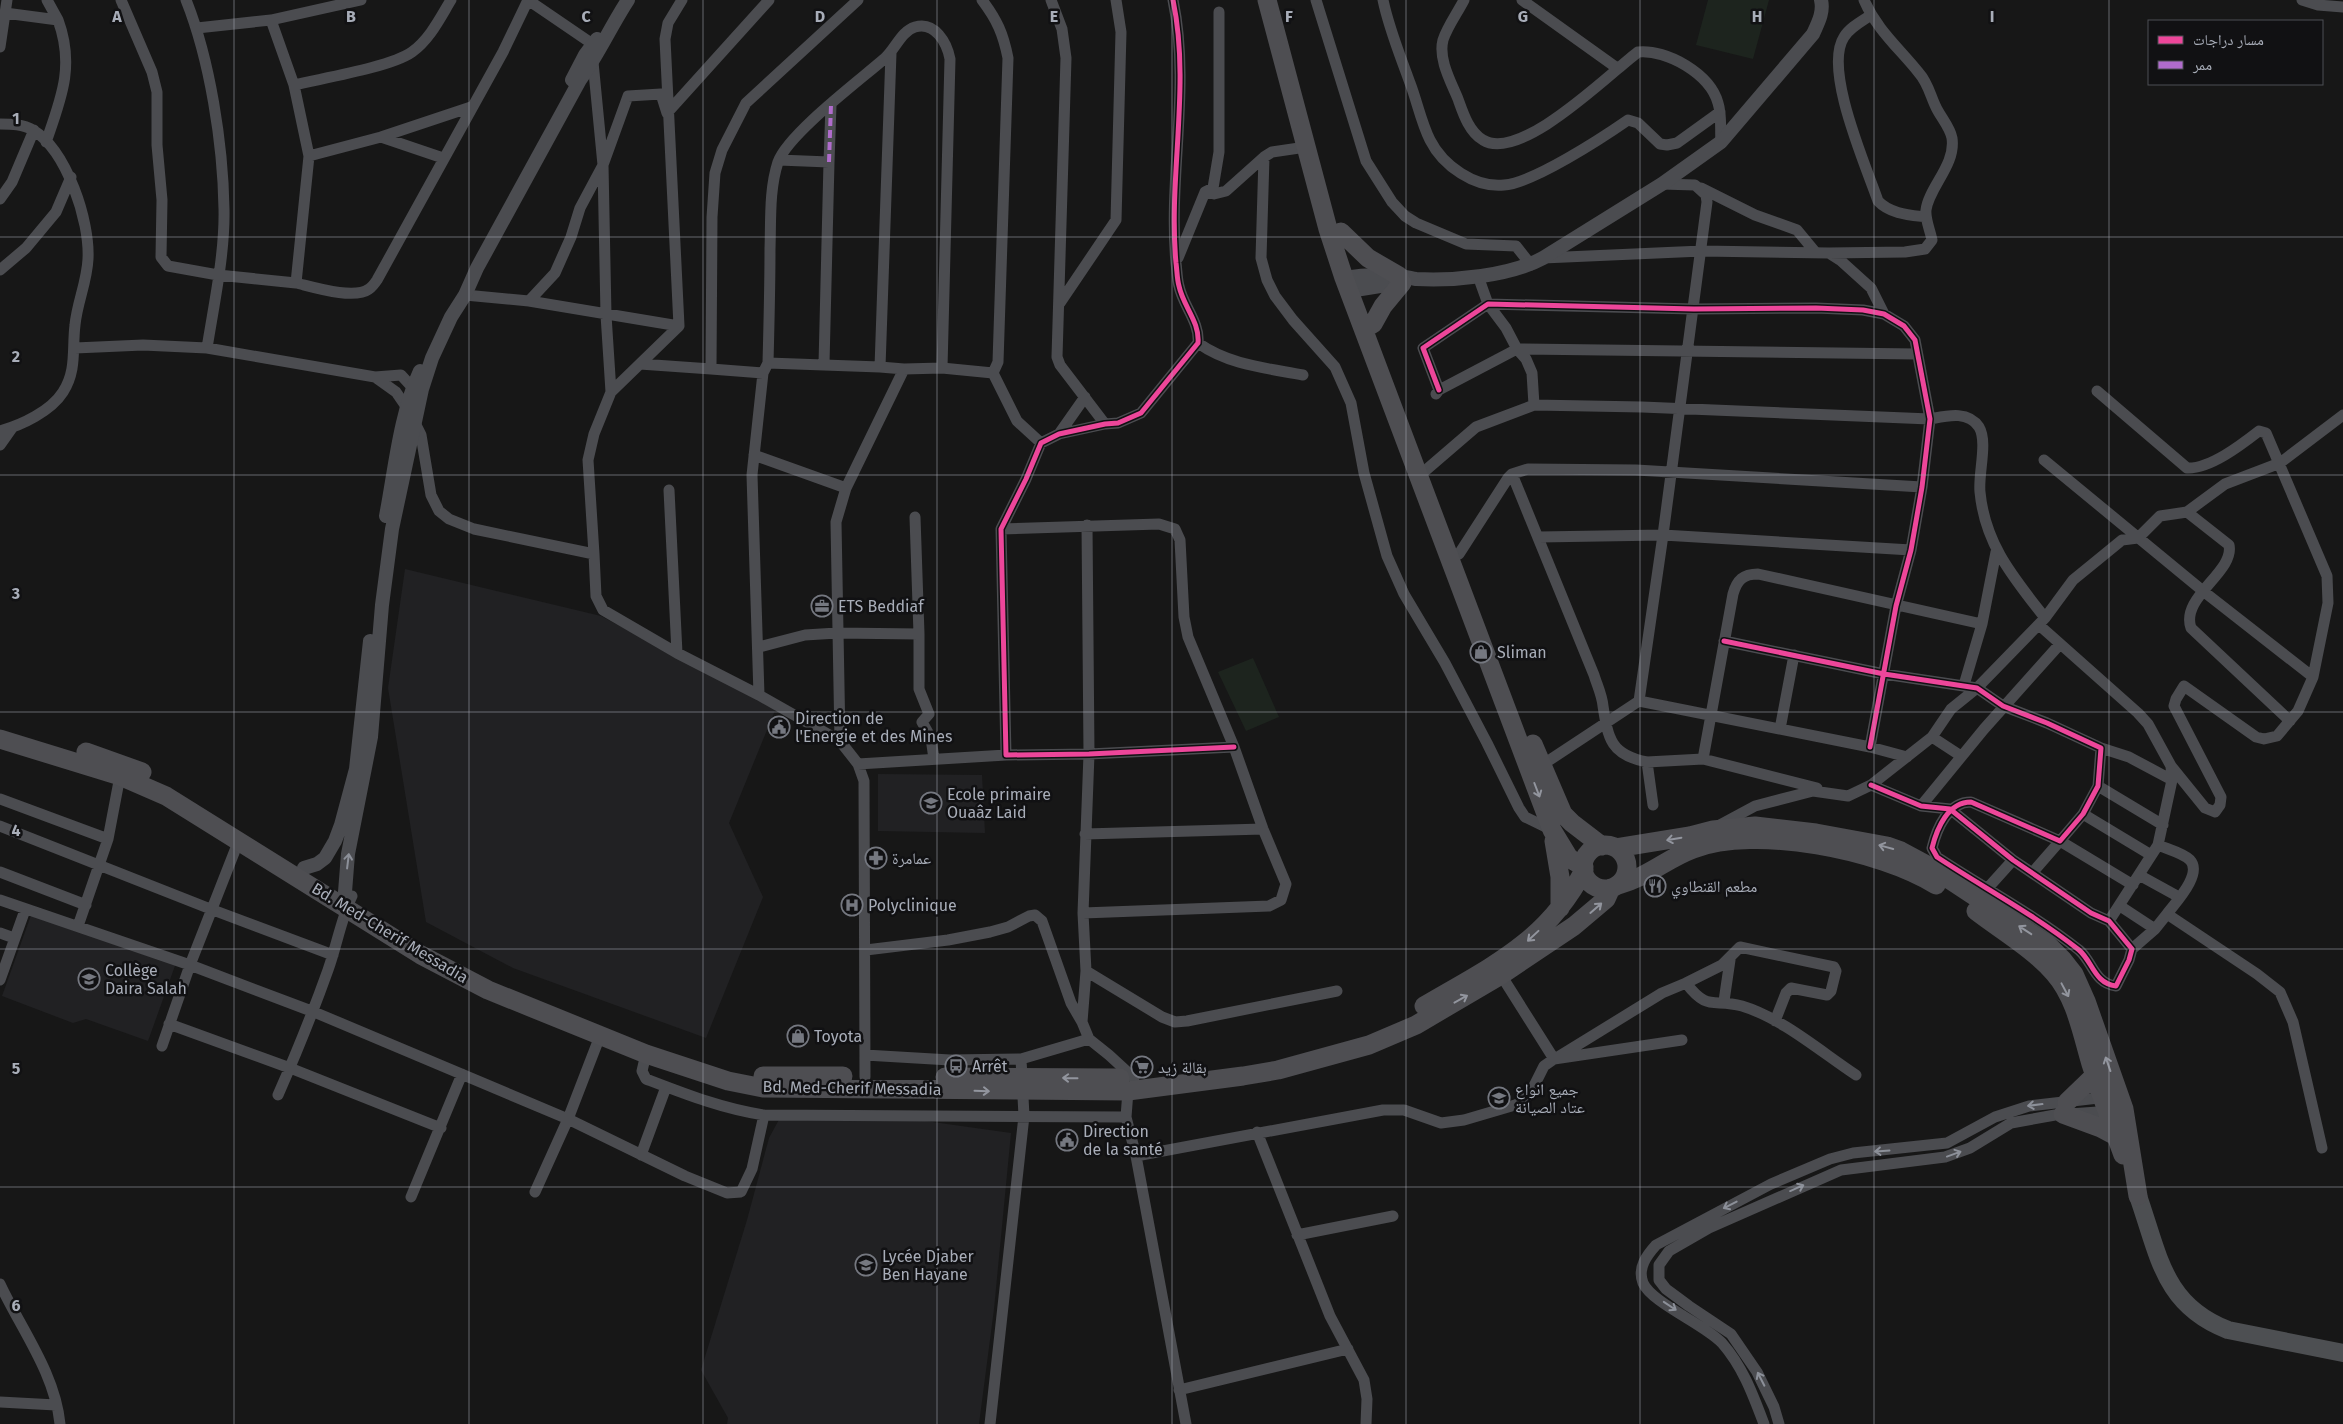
<svg xmlns="http://www.w3.org/2000/svg" width="2343" height="1424" viewBox="0 0 2343 1424" font-family="'Fira Sans','Noto Naskh Arabic',sans-serif">
	<style>
		.built { fill: #212123 }
		.green { fill: #1d241e }
		.lines { fill: none; stroke-linecap: round; stroke-linejoin: round }
		.minor { stroke: #4b4c50; stroke-width: 11 }
		.tertiary { stroke: #4b4c50; stroke-width: 14 }
		.primary { stroke: #4d4f52; stroke-width: 18 }
		.trunk { stroke: #4e4e52; stroke-width: 19 }
		.quiet { stroke: #b06ccc; stroke-width: 4; stroke-dasharray: 8 4; stroke-linecap: butt }
		.cycleway-casing { stroke: #111113; stroke-width: 8 }
		.cycleway { stroke: #ed469a; stroke-width: 5 }
		.oneway { stroke: #92959e }
		.oneway2 { stroke: #8c9099 }
		.grid { fill: none; stroke: #a8adb8; stroke-width: 1; stroke-opacity: 0.55 }
		.labels { text-anchor: middle; dominant-baseline: central; stroke-width: 5; stroke-linejoin: round; paint-order: stroke }
		.poi-label { font-size: 16px; fill: #a8adb8; stroke: #111113; text-anchor: start }
		.street-label { font-size: 16px; fill: #a8adb8; stroke: #111113 }
		.grid-label { font-size: 16px; text-anchor: middle; font-weight: bold; fill: #a8adb8; stroke: #111113; stroke-width: 5; stroke-linejoin: round; paint-order: stroke }
	</style>
	<rect width="100%" height="100%" fill="#171717"/>
	<path class="built" d="M405,569l196,47 175,92 -47,115 34,74 -57,141 -193,-70 -87,-46 -38,-234z
		M878,774l104,1 3,58 -107,-2z
		M34,907l142,56 -28,78 -62,-22 -13,4 -71,-27z
		M883,1115l128,18 -17,176 -15,115h-252l1,-6 -27,-48 46,-150 22,-82 12,-22z"/>
	<path class="green" d="M1708,0h61l-16,59 -57,-14z
		M1253,658l26,59 -33,14 -28,-59z"/>
	<g class="lines">
		<path class="minor" d="M47,0l11,20
			M121,0l31,72 5,20v53l5,55 -1,57 7,9 50,9 78,8
			M186,0c24,60 37,144 38,209 1,44 -10,95 -17,139l168,29 26,-2 11,12 8,2
			M528,0l66,45
			M982,0c15,20 21,33 26,58l-10,304 -5,11
			M1051,0l11,29 4,29 -9,299 3,8 45,59
			M1173,0c18,86 -5,176 3,263 1,7 1,16 3,23 4,20 21,36 19,57l-57,70 -23,10 -13,1 -46,10 -18,9 -15,36 -25,50 5,226 83,-1 145,-7
			M1316,0l50,161 26,41 13,14 11,7 50,21 50,2 15,19
			M1383,0c6,29 17,55 27,83 7,18 11,39 20,57 13,26 45,48 74,45 29,-2 98,-47 124,-65l10,3 22,21 7,1 10,-2 43,-31
			M1464,0c-6,12 -17,27 -21,40 -5,19 8,42 15,59 5,14 11,33 25,41 37,23 126,-66 155,-88 29,-3 72,22 80,51 4,12 2,27 3,39
			M1522,0l95,68
			M2302,0l16,5 25,2
			M5,13l53,7c17,46 3,79 -12,122
			M1871,15c-9,6 -22,13 -27,22 -21,32 22,129 34,164 12,13 32,14 48,16
			M271,20l23,65 15,71 -13,127c17,4 58,17 73,6 3,-2 6,-6 8,-9l126,-228 25,-52
			M197,28l74,-8 90,-20
			M0,47l7,-47
			M891,53l-11,314 24,2
			M593,62l10,103 3,150 5,77 -17,42 -6,26 6,94
			M294,85c29,-7 97,-18 118,-33 18,-13 28,-34 39,-52
			M0,124c11,0 23,0 33,6 34,21 57,91 55,129 -1,23 -11,44 -13,66 -3,24 2,45 -12,67 -12,19 -41,33 -63,39
			M381,137l62,21
			M309,156l72,-19 90,-30
			M1264,157l-3,101 6,22 8,16 18,24 42,47 16,36 13,70 23,83 17,38 41,69 42,80 32,65 6,9 27,13
			M779,160l50,2 -5,202
			M829,162l2,-57
			M1701,188l54,27 42,15 19,23
			M1205,192l9,2 12,-3 38,-34 8,-5 34,-5
			M0,199l12,-17 22,-52
			M1829,253l76,-1 20,-3 7,-9c-2,-10 -7,-21 -6,-30 3,-23 30,-45 26,-72 -2,-10 -9,-18 -14,-27 -7,-12 -9,-27 -19,-38 -20,-25 -42,-43 -55,-73
			M1178,258l27,-66 8,-4 6,-36v-140
			M1543,258l159,-7 127,2 11,7 31,28 13,26
			M0,270l26,-22 30,-36 15,-35
			M1478,276l10,28 18,24 11,21 9,10 6,14 2,32
			M465,295l64,6 150,25
			M529,301l26,-28 16,-36 9,-29 23,-43 25,-69 33,-2 6,19 102,-113
			M1060,303l56,-83 5,-188 -5,-32
			M1198,343c31,22 68,25 105,32
			M75,348l68,-3 64,3
			M640,364l71,5 1,-152 3,-44 7,-23 24,-47 112,-103
			M880,367l-112,-4c1,-38 2,-76 2,-114 1,-29 -1,-59 8,-87 10,-28 82,-82 106,-103 11,-9 17,-28 31,-32 20,-6 32,16 35,32l-8,309
			M711,369l52,4
			M375,377l21,15 11,16 5,1
			M1439,390l-16,-42 65,-44 206,5 122,-1 47,2 21,4 20,12 11,14 15,79 -8,68 -11,63 -15,56 -26,141
			M2097,391l90,77c23,1 54,-23 72,-37l7,2 61,143 1,27 -15,74 -15,34 -21,25 -13,3 -8,-2 -72,-51 -8,13 -2,7 47,91 -1,8 -5,7 -10,-4 -34,-42
			M611,392l68,-66 -14,-287 3,-16 14,-23
			M1436,394l3,-4 78,-41 400,5
			M415,423l6,12 10,60 8,16 10,8 25,10 120,25 2,42 7,14 74,43 82,42 81,46 18,23 6,17 1,296
			M1059,434l26,-37
			M0,445l12,-17
			M754,455l92,33
			M2044,460l159,131 110,86
			M1426,470l50,-43 58,-22 108,2 288,12c16,-3 38,-9 49,8 9,15 -1,47 1,65 5,53 34,86 65,126
			M1512,474l82,201c3,10 8,20 9,31 5,33 8,49 44,56l6,43
			M669,490l8,163
			M2187,512l42,33c6,27 -49,52 -38,83l99,93
			M915,517l4,117v55l10,25 -7,8 9,16 3,21
			M1087,525l2,229 -6,159 3,58 -4,51 7,17 20,16 25,23
			M1001,529l158,-5 16,5 5,11 4,77 4,20 46,110 29,82 23,55 -5,16 -12,6 -186,7
			M1539,537l124,-2 248,15
			M1459,554l49,-76 4,-4 16,-5 108,1 286,17
			M2039,625l99,88 10,11 23,42 1,14 -14,65 -49,76
			M1724,641l160,33 93,14 26,18 44,17 54,25 -3,38 -15,28 -23,27 -89,-39c-23,0 -34,26 -39,46l5,9c47,31 98,58 142,93 14,12 15,33 37,36l13,-26 3,-11 -23,-28 -18,-8 -78,-53 -63,-51 -29,-3 -50,-21
			M759,647l46,-12 32,-2 82,1
			M1964,685l18,-61 14,-72
			M759,695l-7,-220 11,-102 5,-10
			M1639,701l231,46 37,10
			M1780,729l14,-74
			M1932,737l29,19
			M840,741l-4,-219 10,-34 58,-119 38,-1 51,5 24,48 24,22
			M2101,748l28,9 43,23
			M1703,759l30,-165c4,-14 10,-20 25,-20l224,50
			M1647,762l56,-3 114,29
			M858,764l148,-9
			M1542,765l97,-64 24,-166 44,-333 -1,-7 -11,-10 -33,-1
			M2098,786l65,39
			M0,799l108,40
			M1921,806l63,-77 76,-85
			M2083,814l68,41
			M0,826l213,84 120,45
			M1716,827l39,-21 58,-15 35,5 23,-11 61,-48 19,-28 26,-21 68,-70 28,-38 27,-22 22,-18 16,-2 22,-22 27,-4 38,-28 55,-21 63,-48
			M1085,834l178,-5
			M2158,845c9,4 25,8 32,15 13,14 -15,43 -23,54l90,60 23,18 13,30 29,126
			M0,872l86,33
			M2033,872l27,-31 73,44
			M2139,875l40,22
			M1986,890l27,-30
			M0,900l190,65 124,47 254,107 117,57 42,17 14,-1 11,-23 12,-54
			M2120,906l35,23
			M78,926l30,-87 12,-63
			M0,933l14,5
			M2132,949l23,-20 12,-15
			M866,950l82,-10 42,-8 18,-5 21,-11 6,-1 7,6 29,82 11,19
			M1086,971l76,46 13,5 12,-1 150,-30
			M1501,975l53,84
			M0,980l25,-70
			M1686,983l36,-18 18,-18 94,20 2,4 -5,20 -4,4 -36,-7 -5,5 -11,28
			M1724,1001l6,-41
			M169,1024l121,44 151,60
			M162,1046l28,-81 49,-125
			M646,1054l-4,17 4,8c39,15 77,30 118,36l362,2
			M865,1055l85,5 71,-1 3,57 -34,308
			M1558,1057l104,-64 24,-10c22,29 27,15 56,23 40,12 79,46 114,69
			M1021,1059l68,-20
			M1128,1091l-2,26 10,39 247,-46h21l37,13 23,-3 51,-15 7,-3 9,-10 13,-26 10,-7 128,-19
			M278,1095c18,-41 35,-83 50,-125 9,-25 13,-51 24,-74
			M1257,1132l73,184 34,64 3,19 -1,25
			M641,1155l25,-68
			M1136,1156l50,268
			M535,1192l33,-73 32,-83
			M411,1197l51,-123
			M1297,1235l96,-19
			M0,1284c21,45 55,89 60,140
			M1179,1390l169,-41
			M0,1402l56,3
			M1764,1424c-11,-29 -21,-57 -42,-81 -18,-19 -70,-40 -79,-60 -6,-15 4,-28 13,-38l115,-61 59,-25 23,-6 94,-10 48,-26 34,-11 78,-9
			M1779,1424l-5,-17 -17,-35 -26,-38 -42,-28 -23,-17 -7,-9v-15l10,-14 40,-23 132,-58 104,-13 25,-9 41,-25 44,-8 57,-4"/>
		<path class="tertiary" d="M572,80l13,-25 12,-16
			M1344,278c17,-3 35,-4 53,-2 7,0 13,2 19,3 38,2 94,-3 127,-21l119,-74 59,-42 92,-108c5,-11 11,-22 8,-34
			M1349,291l56,-9
			M386,516c9,-47 14,-102 34,-145
			M304,868l13,-4 8,-6 10,-17 6,-16 15,-56 14,-128
			M345,892l3,-38 23,-117 11,-132 10,-76 30,-140 10,-31 19,-41 14,-22 12,-27 103,-188c18,-25 31,-54 48,-80"/>
		<path class="primary" d="M2138,1196c21,59 25,109 90,134l115,23"/>
		<path class="trunk" d="M1267,0l61,229 16,49 208,552 17,28 15,9
			M1341,232l27,26 31,18
			M1373,324l10,-18 19,-23
			M0,739l120,37 46,20 255,159 67,35 158,64 82,27 35,7 365,3 115,-15 35,-6 91,-25 47,-20 85,-50 73,-49 32,-27 5,-11
			M1533,744l30,70 9,9 30,23
			M86,752l56,20
			M1554,841l6,36v31
			M1583 867a22 22 0 1 1 44 0a22 22 0 1 1-44 0Z
			M1616,848l74,-12 23,-6 42,-4 61,7 71,13 14,5 28,15 118,78 16,16 11,14 12,27 38,108 14,87
			M1618,885c30,-8 48,-26 75,-36 63,-24 187,1 243,36
			M1976,911c26,20 57,38 78,62 22,25 28,61 37,91 10,31 21,61 32,91
			M1424,1006c66,-39 123,-64 160,-136
			M763,1076h80
			M945,1077l175,1
			M2067,1102l28,-27
			M2063,1114l38,14 15,8"/>
		<path class="quiet" d="M829,162l2,-57"/>
		<g class="cycleway-casing">
			<path id="cycleway" d="M1173,0c18,86 -5,176 3,263 1,7 1,16 3,23 4,20 21,36 19,57l-57,70 -23,10 -13,1 -46,10 -18,9 -15,36 -25,50 5,226 83,-1 145,-7
				M1439,390l-16,-42 65,-44 206,5 122,-1 47,2 21,4 20,12 11,14 15,79 -8,68 -11,63 -15,56 -26,141
				M1724,641l160,33 93,14 26,18 44,17 54,25 -3,38 -15,28 -23,27 -89,-39c-23,0 -34,26 -39,46l5,9c47,31 98,58 142,93 14,12 15,33 37,36l13,-26 3,-11 -23,-28 -18,-8 -78,-53 -63,-51 -29,-3 -50,-21"/>
		</g>
		<use href="#cycleway" class="cycleway"/>
	</g>
	<defs><path id="oneway-shaft" d="M-6 0H5M1.5-3L5.5 0L1.5 3" fill="none" stroke-width="1.6" stroke-linecap="round" stroke-linejoin="round" transform="scale(1.25)"/></defs>
	<g class="oneway">
		<use href="#oneway-shaft" transform="translate(1537 790) rotate(69)"/>
		<use href="#oneway-shaft" transform="translate(1674 839) rotate(170)"/>
		<use href="#oneway-shaft" transform="translate(1886 847) rotate(-165)"/>
		<use href="#oneway-shaft" transform="translate(1596 908) rotate(-41)"/>
		<use href="#oneway-shaft" transform="translate(2025 930) rotate(-147)"/>
		<use href="#oneway-shaft" transform="translate(1533 936) rotate(137)"/>
		<use href="#oneway-shaft" transform="translate(2065 990) rotate(62)"/>
		<use href="#oneway-shaft" transform="translate(1461 999) rotate(-29)"/>
		<use href="#oneway-shaft" transform="translate(2108 1064) rotate(-109)"/>
		<use href="#oneway-shaft" transform="translate(1070 1078) rotate(-179)"/>
		<use href="#oneway-shaft" transform="translate(982 1091) rotate(2)"/>
	</g>
	<g class="oneway2">
		<use href="#oneway-shaft" transform="translate(348 861) rotate(-83)"/>
		<use href="#oneway-shaft" transform="translate(2035 1105) rotate(173)"/>
		<use href="#oneway-shaft" transform="translate(1882 1151) rotate(176)"/>
		<use href="#oneway-shaft" transform="translate(1954 1154) rotate(-20)"/>
		<use href="#oneway-shaft" transform="translate(1797 1188) rotate(-24)"/>
		<use href="#oneway-shaft" transform="translate(1730 1205) rotate(153)"/>
		<use href="#oneway-shaft" transform="translate(1670 1306) rotate(34)"/>
		<use href="#oneway-shaft" transform="translate(1761 1379) rotate(-117)"/>
	</g>
	<path class="grid" d="M234,0v1424M469,0v1424M703,0v1424M937,0v1424M1172,0v1424M1406,0v1424M1640,0v1424M1874,0v1424M2109,0v1424M0,237h2343M0,475h2343M0,712h2343M0,949h2343M0,1187h2343"/>
	<defs>
		<g id="office-ring" transform="scale(1.125)"><circle r="9.5" fill="#111113" stroke="#757880" stroke-width="1.5"/><path d="M-6-3h4V-5.5h4V-3h4V5H-6ZM-1-4.5V-3h2v-1.5ZM-6 0V1H6V0Z" fill="#757880"/></g>
		<g id="shop-ring" transform="scale(1.125)"><circle r="9.5" fill="#111113" stroke="#757880" stroke-width="1.5"/><path d="M-5-2.5h2.3a2.7 3.5 0 0 1 5.4 0H5L5.5 6h-11ZM-1.5-2.5h3a1.5 2.3 0 0 0-3 0Z" fill="#757880"/></g>
		<g id="civic-ring" transform="scale(1.125)"><circle r="9.5" fill="#111113" stroke="#757880" stroke-width="1.5"/><path d="M-.6-6.5H3V-4.5H.6V-3L4-1V1h2V6H-6V1h2V-1L-.6-3ZM-1.2 2.5V6h2.4V2.5Z" fill="#757880"/></g>
		<g id="school-ring" transform="scale(1.125)"><circle r="9.5" fill="#111113" stroke="#757880" stroke-width="1.5"/><path d="M0-5L7-2L0 1L-7-2ZM-4 1L0 2.5L4 1V4Q0 6-4 4Z" fill="#757880"/></g>
		<g id="pharmacy-ring" transform="scale(1.125)"><circle r="9.5" fill="#111113" stroke="#757880" stroke-width="1.5"/><path d="M-2-6h4v4h4v4h-4v4h-4v-4h-4v-4h4Z" fill="#757880"/></g>
		<g id="restaurant-ring" transform="scale(1.125)"><circle r="9.5" fill="#111113" stroke="#757880" stroke-width="1.5"/><path d="M-5-6h1v4h1v-4h1v4h1v-4h1v5L-1.5 .5V6h-2V.5L-5-1ZM5-6V6H3V1.5H1.5Q1.5-4 5-6Z" fill="#757880"/></g>
		<g id="hospital-ring" transform="scale(1.125)"><circle r="9.5" fill="#111113" stroke="#757880" stroke-width="1.5"/><path d="M-5-5h3v3.5h4V-5h3V5h-3V1.5h-4V5h-3Z" fill="#757880"/></g>
		<g id="bus-ring" transform="scale(1.125)"><circle r="9.5" fill="#111113" stroke="#757880" stroke-width="1.5"/><path d="M-5-6H5V4H4V6H2V4H-2V6H-4V4H-5ZM-3.5-4V0h7V-4ZM-3.5 1.2v1.5H-2V1.2ZM2 1.2v1.5H3.5V1.2Z" fill="#757880"/></g>
		<g id="supermarket-ring" transform="scale(1.125)"><circle r="9.5" fill="#111113" stroke="#757880" stroke-width="1.5"/><path d="M-6-5.5h2.5l.6 2H6L4.5 2H-2.5L-4.4-4H-6ZM-1.5 3.2a1.3 1.3 0 1 0 .1 0ZM3 3.2a1.3 1.3 0 1 0 .1 0Z" fill="#757880"/></g>
	</defs>
	<g fill-rule="evenodd">
		<use href="#office-ring" x="822" y="606"/>
		<use href="#shop-ring" x="1481" y="652"/>
		<use href="#civic-ring" x="779" y="727"/>
		<use href="#school-ring" x="931" y="803"/>
		<use href="#pharmacy-ring" x="876" y="858"/>
		<use href="#restaurant-ring" x="1655" y="886"/>
		<use href="#hospital-ring" x="852" y="905"/>
		<use href="#school-ring" x="89" y="979"/>
		<use href="#shop-ring" x="798" y="1036"/>
		<use href="#bus-ring" x="956" y="1066"/>
		<use href="#supermarket-ring" x="1142" y="1067"/>
		<use href="#school-ring" x="1499" y="1098"/>
		<use href="#civic-ring" x="1067" y="1140"/>
		<use href="#school-ring" x="866" y="1265"/>
	</g>
	<g class="labels">
		<g class="poi-label">
			<text x="838" y="606">ETS Beddiaf</text>
			<text x="1497" y="652">Sliman</text>
			<text x="795" y="718">Direction de<tspan x="795" dy="18">l'Energie et des Mines</tspan></text>
			<text x="947" y="794">Ecole primaire<tspan x="947" dy="18">Ouaâz Laid</tspan></text>
			<text x="892" y="858">عمامرة</text>
			<text x="1671" y="886">مطعم القنطاوي</text>
			<text x="868" y="905">Polyclinique</text>
			<text x="105" y="970">Collège<tspan x="105" dy="18">Daira Salah</tspan></text>
			<text x="814" y="1036">Toyota</text>
			<text x="972" y="1066">Arrêt</text>
			<text x="1158" y="1067">بقالة زيد</text>
			<text x="1515" y="1089">جميع انواع<tspan x="1515" dy="18">عتاد الصيانة</tspan></text>
			<text x="1083" y="1131">Direction<tspan x="1083" dy="18">de la santé</tspan></text>
			<text x="882" y="1256">Lycée Djaber<tspan x="882" dy="18">Ben Hayane</tspan></text>
		</g>
		<g class="street-label">
			<text transform="translate(390 933) rotate(31)">Bd. Med-Cherif Messadia</text>
			<text transform="translate(852 1088) rotate(1)">Bd. Med-Cherif Messadia</text>
		</g>
	</g>
	<g class="grid-label">
		<text x="117" y="22">A</text>
		<text x="351" y="22">B</text>
		<text x="586" y="22">C</text>
		<text x="820" y="22">D</text>
		<text x="1054" y="22">E</text>
		<text x="1289" y="22">F</text>
		<text x="1523" y="22">G</text>
		<text x="1757" y="22">H</text>
		<text x="1992" y="22">I</text>
		<text x="16" y="124">1</text>
		<text x="16" y="362">2</text>
		<text x="16" y="599">3</text>
		<text x="16" y="836">4</text>
		<text x="16" y="1074">5</text>
		<text x="16" y="1311">6</text>
	</g>
	<rect x="2148" y="20" width="175" height="65" fill="#111113" stroke="#4d4f55"/>
	<rect x="2158" y="36" width="25" height="8" fill="#ed469a" stroke="#4d4f55"/>
	<text x="2193" y="45" font-size="15" fill="#a8adb8">مسار دراجات</text>
	<rect x="2158" y="61" width="25" height="8" fill="#b06ccc" stroke="#4d4f55"/>
	<text x="2193" y="70" font-size="15" fill="#a8adb8">ممر</text>
</svg>
